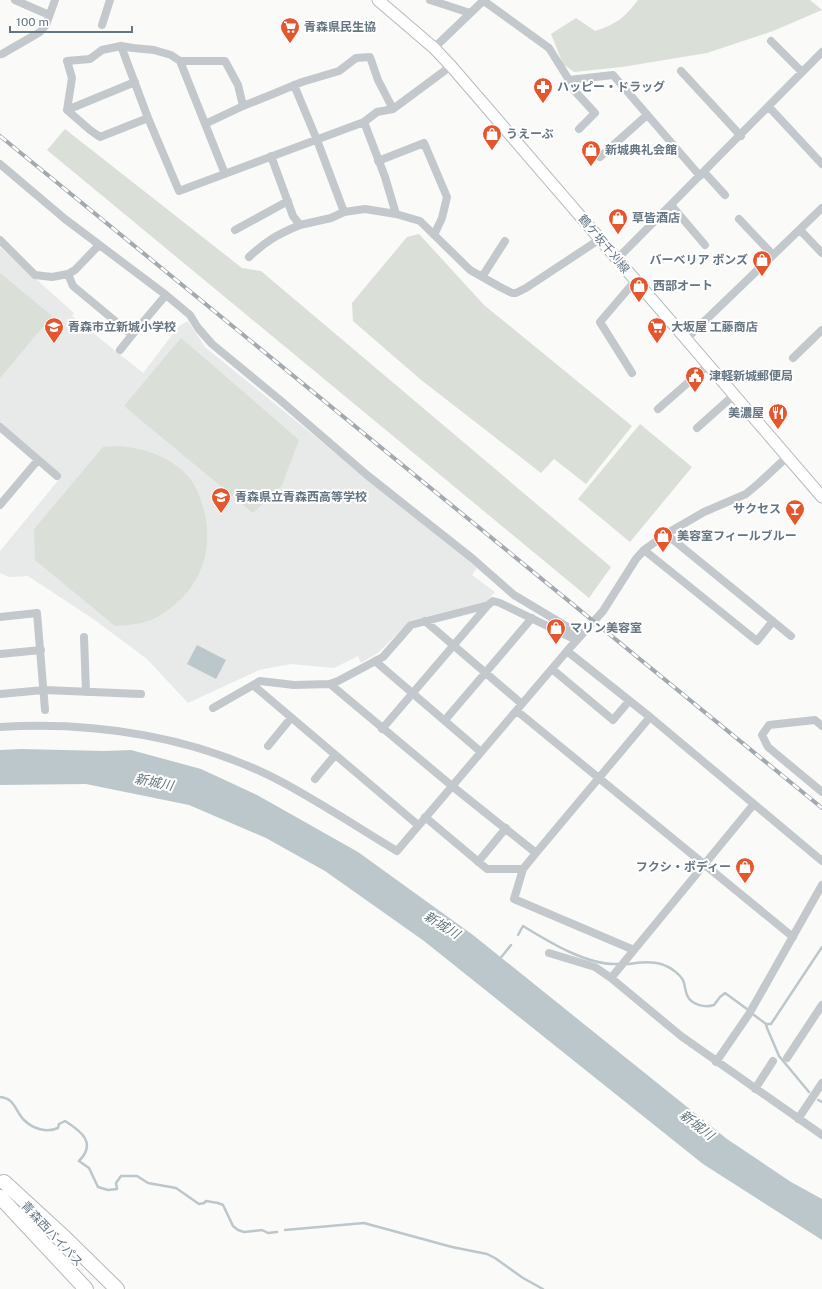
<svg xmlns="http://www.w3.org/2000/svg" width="822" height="1289" viewBox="0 0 822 1289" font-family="'Public Sans','Noto Sans JP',sans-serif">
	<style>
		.built { fill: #e8e9e9 }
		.green { fill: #dadfd7 }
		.water { fill: #bbc7cb }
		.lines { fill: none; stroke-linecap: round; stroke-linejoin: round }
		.stream { stroke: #bbc7cb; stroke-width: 2.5 }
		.secondary-casing { stroke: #b3babf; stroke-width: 13 }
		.highway-casing { stroke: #b4b9bd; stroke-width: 16 }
		.street { stroke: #c3c8cc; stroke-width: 8 }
		.secondary { stroke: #fff; stroke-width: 11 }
		.highway { stroke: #fff; stroke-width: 14 }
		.rail-casing { stroke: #a2aab0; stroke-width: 4 }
		.rail { stroke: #fff; stroke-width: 2.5; stroke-dasharray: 8; stroke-linecap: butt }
		.labels { text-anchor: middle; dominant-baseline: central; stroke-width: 4; stroke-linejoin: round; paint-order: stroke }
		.poi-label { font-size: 12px; font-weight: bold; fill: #657683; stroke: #fff; text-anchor: start }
		.street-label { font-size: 12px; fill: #657683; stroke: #fff }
		.water-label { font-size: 13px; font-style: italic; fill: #60757c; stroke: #fff }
	</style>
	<rect width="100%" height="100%" fill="#fafaf8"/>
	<path class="built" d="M0,247l74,66 -2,3 71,57 36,-47 9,-5 17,26 272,221 -5,7 23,17 -8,9 -77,20 -31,31 -18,11 -3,-7 -24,12 -43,-4 -32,6 -71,33 -41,-44 -51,-38 -68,-45 -19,1 -9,-4v-22l61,-74 -61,-53z"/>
	<path class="green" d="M638,0h172l12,10 -49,21 -66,22 -85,14 -48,5 -11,-8 -12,-30 25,-16 19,13c22,-7 29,-13 43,-31z
		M65,129l177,139 19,3 350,296 -22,31 -542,-448z
		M419,234l65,71 148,121 -46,58 -32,-25 -13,14 -121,-94 -67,-58 -1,-18 55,-66z
		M0,273l52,43 -52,62z
		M181,338l118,102 -17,45 -29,28 -129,-107z
		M640,424l52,43 -62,75 -52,-43z
		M118,446c25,2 48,9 67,27 10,9 15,24 19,37 11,44 -6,83 -45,106 -13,8 -30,9 -44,10l-80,-66 -1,-31 69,-82z"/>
	<path class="water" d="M197,645l29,15 -10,19 -29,-15z
		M21,749l83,2 27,-1 70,19 56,26 101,57 115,83 254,204 64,43 31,17v41l-119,-76 -279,-223 -99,-70 -59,-33 -77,-33 -103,-21 -86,1v-35z"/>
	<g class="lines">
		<path class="stream" d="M518,935l5,-9c26,16 65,40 96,38
			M499,960l12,-15
			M626,964c13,-1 29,-4 40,2 6,2 14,9 17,14 2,5 2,10 4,15 4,10 18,13 27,10l6,-8 5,-4 22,16
			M754,1015l12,9h5l51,-77
			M766,1024l1,4 12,28 30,36
			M0,1097c15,1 15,14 24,23 9,9 23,13 34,8l1,-4 6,-3c16,10 32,22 14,40l10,7 9,19 10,3 9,-1 -1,-6 5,-7h16l11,7 28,5 23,16 5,-1 2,-2 12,2 5,2 10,21 5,4 6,2 18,-2 6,3 9,-1
			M818,1100l4,2
			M285,1230l79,-7 88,24 35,7 8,4 28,20 20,11"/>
		<g class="secondary-casing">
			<path id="secondary" d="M378,0l56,48 17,18 371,431"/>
		</g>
		<g class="highway-casing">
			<path id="highway" d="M4,1182l61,56 52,51
				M0,1197l86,92"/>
		</g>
		<path class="street" d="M15,0l34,15
			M430,0l40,13
			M484,1l65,47 20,32 2,7 24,26 -16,16
			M102,25l8,-25
			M771,41l31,31
			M121,46l27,72 31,73 185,-69 13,-10 16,-3 58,-43
			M434,48l50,-48
			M2,54l38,-22 6,-7 9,-25
			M180,61l45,113
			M681,71l60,65
			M569,80l44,-5 87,101
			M294,85l23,55 27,72
			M769,107l53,57
			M67,110l68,-28
			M148,118l-48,19 -10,-7 -23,-20 5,-32 -5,-17 23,-2 12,-9 19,-4 12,2 21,2 17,5 9,6h45l13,24 5,21
			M364,122l21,55 11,37
			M205,124l38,-18 25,-10 34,-14 37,-11 17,-13 14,-1 8,23 15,29
			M271,156l22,60 7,9 31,-7 13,-6 21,-3 31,5 24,7 50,49 30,17 12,6h4l10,-5 74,-49
			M600,157l47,-42
			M378,161l46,-18 23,54 -5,21 -8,17
			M0,164l65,55 101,76 24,20 8,13 14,16 68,56 87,75 106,84 41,36 67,40
			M704,172l21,23
			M671,205l34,40
			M739,219l34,36
			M235,230l53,-29
			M800,230l22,23
			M0,240l35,35 17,2 16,-3 5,12 59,49 34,-40
			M249,257c17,-16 29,-23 51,-32
			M617,259l205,-207
			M68,274l7,-4 24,-25
			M482,277l23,-36
			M686,339l136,-131
			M120,350l12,-15
			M793,358l29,-28
			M632,373l-32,-51 35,-41
			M658,409l50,-44
			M0,427l57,49
			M697,428l37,-33
			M0,505l38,-45
			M666,534l125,102
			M644,550l113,91 16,-20
			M0,617l37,-4 8,97
			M425,621l97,83
			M84,637l2,55
			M567,651l83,66 172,144
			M0,654l41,-4
			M375,661l106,91
			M552,669l61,51 16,-19
			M330,684l122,102 84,67 114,-136
			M253,685l165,140
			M0,694l44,-4 97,4
			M213,708l47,-27 34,4 36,-1 8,-3 45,-24 28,-32 77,-20
			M517,711l276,226
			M445,720l87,-102
			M822,726l-7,-6 -46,5 -7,10 6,12 54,45
			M0,727c96,-6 197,10 282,55 39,21 77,46 115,69l170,-200 36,-40 33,-52 8,-9 22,-16 38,-22 42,-18 13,-11 28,-26
			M382,729l106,-124 5,-4 7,2 76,37
			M268,746l23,-28
			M315,779l20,-24
			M425,817l62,52h36l13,-16
			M478,862l28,-34
			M523,869l-9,30 120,51
			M549,953l46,14 16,11 70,58 141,99
			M611,978l143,-174
			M787,1058l35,-53
			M716,1062l33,-48 73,-129
			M755,1089l18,-28
			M798,1119l24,-36"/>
		<use href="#secondary" class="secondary"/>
		<use href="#highway" class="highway"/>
		<g class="rail-casing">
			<path id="rail" d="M0,136l822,672"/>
		</g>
		<use href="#rail" class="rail"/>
	</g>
	<defs>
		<g id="supermarket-pin" transform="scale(1)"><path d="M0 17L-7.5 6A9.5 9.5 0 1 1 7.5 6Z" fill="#e4572e" stroke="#fff"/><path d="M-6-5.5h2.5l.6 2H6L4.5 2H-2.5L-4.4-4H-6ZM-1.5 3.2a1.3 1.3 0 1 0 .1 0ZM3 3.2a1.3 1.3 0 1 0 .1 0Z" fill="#fff"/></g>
		<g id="pharmacy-pin" transform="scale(1)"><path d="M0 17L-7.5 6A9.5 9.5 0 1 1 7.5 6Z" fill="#e4572e" stroke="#fff"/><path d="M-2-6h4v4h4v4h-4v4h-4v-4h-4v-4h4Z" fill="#fff"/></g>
		<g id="shop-pin" transform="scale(1)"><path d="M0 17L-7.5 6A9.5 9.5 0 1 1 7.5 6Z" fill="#e4572e" stroke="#fff"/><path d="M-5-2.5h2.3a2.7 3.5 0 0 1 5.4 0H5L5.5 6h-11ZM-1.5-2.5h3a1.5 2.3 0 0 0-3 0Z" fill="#fff"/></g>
		<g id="school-pin" transform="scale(1)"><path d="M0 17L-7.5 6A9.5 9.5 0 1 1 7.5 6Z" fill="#e4572e" stroke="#fff"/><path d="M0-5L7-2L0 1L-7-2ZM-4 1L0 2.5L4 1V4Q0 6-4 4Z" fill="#fff"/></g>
		<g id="civic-pin" transform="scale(1)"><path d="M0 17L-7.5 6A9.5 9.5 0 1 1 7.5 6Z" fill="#e4572e" stroke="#fff"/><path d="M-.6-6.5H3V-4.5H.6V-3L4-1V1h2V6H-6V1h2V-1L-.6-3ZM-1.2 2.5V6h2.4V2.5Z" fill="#fff"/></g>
		<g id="restaurant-pin" transform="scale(1)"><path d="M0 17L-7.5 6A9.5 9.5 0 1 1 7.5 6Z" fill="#e4572e" stroke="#fff"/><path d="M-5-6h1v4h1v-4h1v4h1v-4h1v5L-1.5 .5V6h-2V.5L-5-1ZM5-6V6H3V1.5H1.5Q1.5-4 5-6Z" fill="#fff"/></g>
		<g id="bar-pin" transform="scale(1)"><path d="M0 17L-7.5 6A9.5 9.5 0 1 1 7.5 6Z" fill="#e4572e" stroke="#fff"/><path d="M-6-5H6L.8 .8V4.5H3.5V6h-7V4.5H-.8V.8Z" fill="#fff"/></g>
	</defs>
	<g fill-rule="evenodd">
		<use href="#supermarket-pin" x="290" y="27"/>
		<use href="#pharmacy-pin" x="543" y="87"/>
		<use href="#shop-pin" x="492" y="134"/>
		<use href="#shop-pin" x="591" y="150"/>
		<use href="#shop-pin" x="618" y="218"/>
		<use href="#shop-pin" x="762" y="260"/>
		<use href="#shop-pin" x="639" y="286"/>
		<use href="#school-pin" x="54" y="327"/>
		<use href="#supermarket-pin" x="657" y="327"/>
		<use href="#civic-pin" x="695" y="376"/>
		<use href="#restaurant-pin" x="778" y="413"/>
		<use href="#school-pin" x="221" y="497"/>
		<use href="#bar-pin" x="795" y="509"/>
		<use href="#shop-pin" x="663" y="536"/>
		<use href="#shop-pin" x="556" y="628"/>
		<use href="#shop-pin" x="745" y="867"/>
	</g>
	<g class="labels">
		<g class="poi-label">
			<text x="304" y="27">青森県民生協</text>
			<text x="557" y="87">ハッピー・ドラッグ</text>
			<text x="506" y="134">うえーぶ</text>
			<text x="605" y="150">新城典礼会館</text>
			<text x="632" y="218">草皆酒店</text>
			<text x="748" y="260" text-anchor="end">バーべリア ボンズ</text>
			<text x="653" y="286">西部オート</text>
			<text x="68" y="327">青森市立新城小学校</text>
			<text x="671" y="327">大坂屋 工藤商店</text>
			<text x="709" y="376">津軽新城郵便局</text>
			<text x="764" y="413" text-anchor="end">美濃屋</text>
			<text x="235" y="497">青森県立青森西高等学校</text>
			<text x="781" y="509" text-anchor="end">サクセス</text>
			<text x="677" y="536">美容室フィールブルー</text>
			<text x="570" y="628">マリン美容室</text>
			<text x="731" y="867" text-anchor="end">フクシ・ボディー</text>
		</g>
		<g class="street-label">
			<text transform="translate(604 244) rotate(50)">鶴ケ坂千刈線</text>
			<text transform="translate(52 1234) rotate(47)">青森西バイパス</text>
		</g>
		<g class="water-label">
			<text transform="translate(154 782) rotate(11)">新城川</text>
			<text transform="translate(442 925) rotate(32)">新城川</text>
			<text transform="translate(697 1125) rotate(38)">新城川</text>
		</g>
	</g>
	<path d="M10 26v6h122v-6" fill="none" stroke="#657683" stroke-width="2"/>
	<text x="16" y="26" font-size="12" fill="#657683" stroke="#ffffff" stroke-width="3" paint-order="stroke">100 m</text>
</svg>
